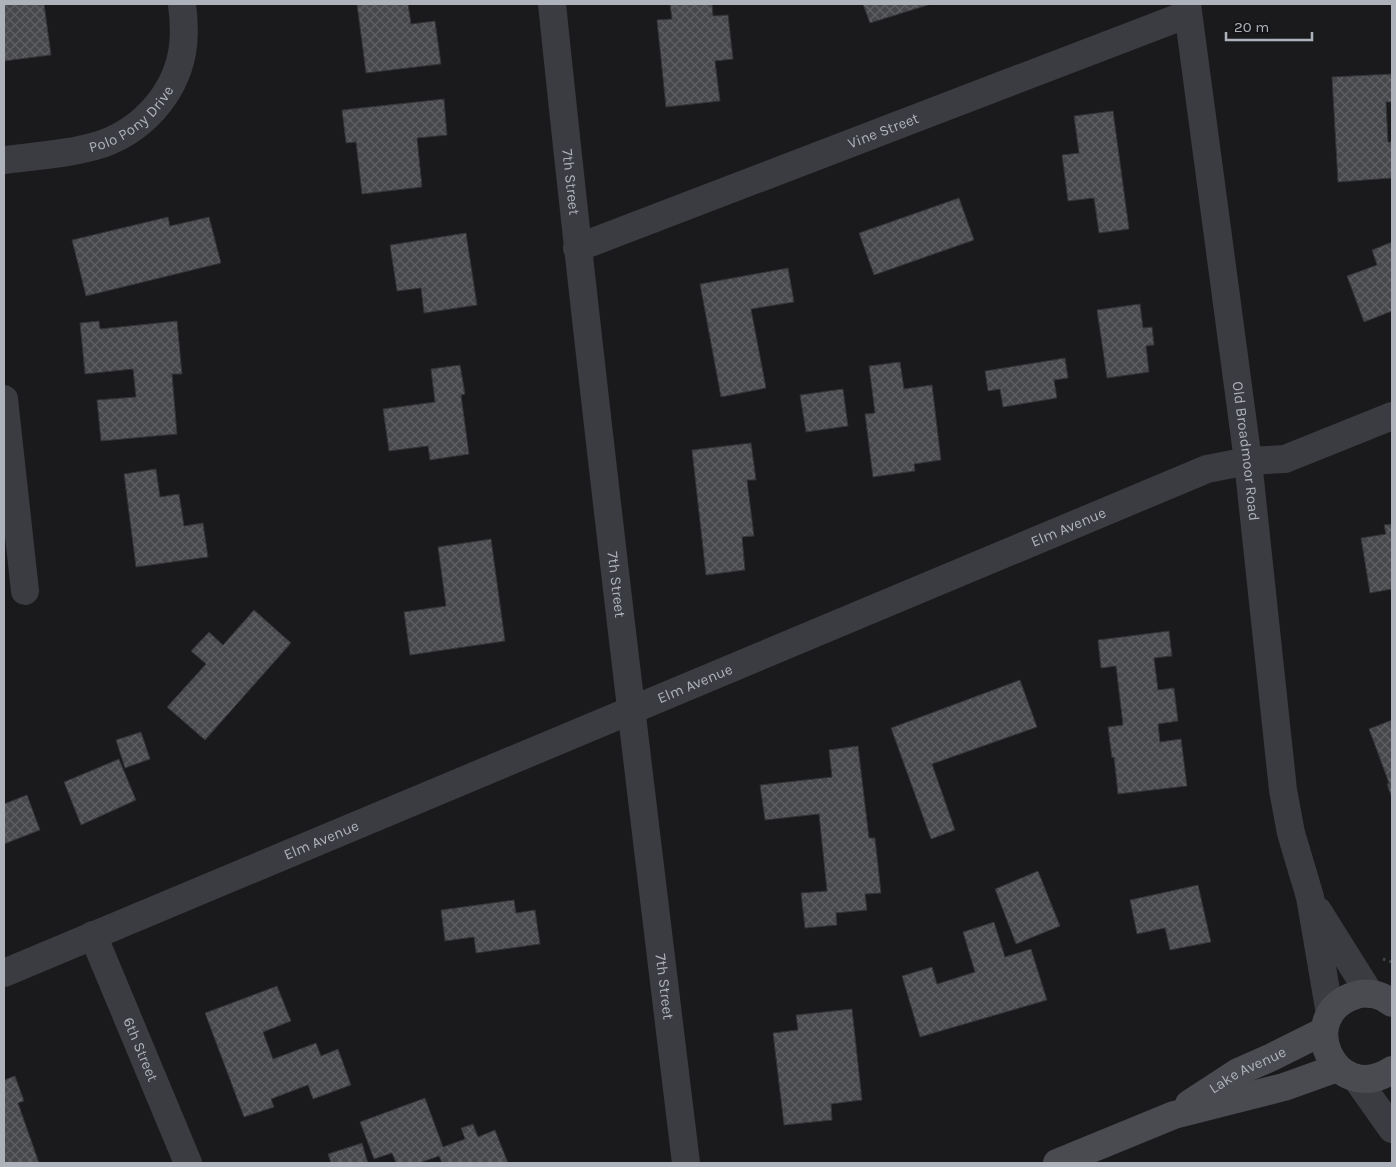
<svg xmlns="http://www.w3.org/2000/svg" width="1396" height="1167" viewBox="0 0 1396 1167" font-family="Karla,sans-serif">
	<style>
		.building { fill: url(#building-cross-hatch); stroke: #343438 }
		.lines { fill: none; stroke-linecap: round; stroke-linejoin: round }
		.path { stroke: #414347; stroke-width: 3; stroke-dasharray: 2.5 4; stroke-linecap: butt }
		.minor { stroke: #3b3c41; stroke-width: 28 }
		.tertiary { stroke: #3b3c41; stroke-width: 28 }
		.secondary { stroke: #494b50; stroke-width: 28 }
		.labels { text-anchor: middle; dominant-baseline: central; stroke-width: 5; stroke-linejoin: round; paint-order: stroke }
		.street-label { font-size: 15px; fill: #aeb2ba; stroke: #151517 }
	</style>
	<defs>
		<pattern id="building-cross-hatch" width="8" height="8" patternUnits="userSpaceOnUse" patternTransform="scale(1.25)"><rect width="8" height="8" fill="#47484c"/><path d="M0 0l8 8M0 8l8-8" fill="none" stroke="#5f6064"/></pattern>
	</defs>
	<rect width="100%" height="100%" fill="#1a1a1c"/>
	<path class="building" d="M4,4h40l7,51 -47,6z
		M357,4h51l3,20 24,-3 6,43 -75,9z
		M670,4h42l1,12 15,-1 5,44 -18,2 5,40 -54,6 -9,-87 15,-1z
		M863,4h68l-61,19z
		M1392,74v28h-6l2,40h4v36l-54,4 -6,-105z
		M444,99l3,36 -30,3 5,49 -60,7 -6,-52 -10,1 -4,-33z
		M1113,111l16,118 -30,4 -5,-35 -26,3 -6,-46 17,-2 -5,-37z
		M959,198l15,42 -100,35 -15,-42z
		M168,217l2,9 39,-9 12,46 -135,33 -14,-56z
		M466,233l11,72 -53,8 -3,-25 -24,3 -7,-46z
		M1392,242v69l-28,11 -17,-46 30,-11 -5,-15z
		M788,268l6,34 -43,7 15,79 -45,9 -21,-113z
		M1140,304l3,24 9,-1 2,18 -8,1 3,26 -42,6 -10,-68z
		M99,321l1,8 77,-8 5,53h-10l5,60 -76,7 -4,-41 39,-3 -3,-28 -48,5 -5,-51z
		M1065,358l3,20 -14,2 3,18 -54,9 -3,-18 -12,2 -3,-20z
		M900,362l4,27 28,-4 9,75 -27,4 1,7 -42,6 -8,-63 10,-1 -6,-47z
		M460,365l5,29 -4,1 8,59 -39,6 -2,-14 -39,5 -6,-42 52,-7 -4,-33z
		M843,389l5,37 -42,6 -6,-37z
		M751,443l5,37h-9l7,56 -12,1 3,33 -39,5 -14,-125z
		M156,469l4,28 19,-3 5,32 19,-3 5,34 -72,10 -12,-93z
		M1392,524v65l-22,4 -9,-55 25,-4 -2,-9z
		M491,539l14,102 -95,14 -6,-43 42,-6 -8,-59z
		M254,610l37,33 -86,97 -38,-33 39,-43 -15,-13 18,-19 14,13z
		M1169,631l3,25 -18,2 4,32 16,-2 4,33 -20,3 2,18 21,-3 6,47 -69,8 -4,-37 -2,1 -4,-31 15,-2 -7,-59 -15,2 -3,-28z
		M1020,680l17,47 -105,37 23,66 -24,9 -40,-111z
		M1392,720v78l-5,-14 2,-1 -20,-54z
		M141,732l9,27 -25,9 -9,-28z
		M858,746l11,92h6l6,55 -16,1 2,16 -31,3 1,12 -32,3 -4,-35 26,-2 -8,-77 -54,6 -5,-35 72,-8 -3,-27z
		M119,759l17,41 -55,25 -17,-43z
		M27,795l13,35 -36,14v-40z
		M1038,871l22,55 -44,18 -21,-55z
		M1198,885l13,57 -41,8 -5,-22 -28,6 -7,-34z
		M514,900l2,13 19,-3 5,34 -64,9 -2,-16 -29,4 -4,-31z
		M994,922l11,35 26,-8 16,51 -127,37 -18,-61 30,-9 5,17 38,-12 -12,-40z
		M277,986l14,35 -28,11 10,27 43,-16 5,13 17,-7 13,36 -38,14 -5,-14 -37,14 3,8 -30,10 -39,-104z
		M852,1009l10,91 -31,4 1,16 -48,5 -11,-92 25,-3 -2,-15z
		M15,1076l9,25 -6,2 21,60h-35v-83z
		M425,1098l18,49 22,-8 -4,-11 12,-4 5,13 17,-7 13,33h-66l-3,-7 -20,7h-23l-4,-10 -18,6 -14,-37z
		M362,1143l6,20h-37l-3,-9z"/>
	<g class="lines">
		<path class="path" d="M1383,959l9,3"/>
		<g class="minor">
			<path id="s1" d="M552,4c40,387 87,773 134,1159"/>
			<path id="s2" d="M4,160c32,-4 67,-6 98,-16 40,-14 72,-49 80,-91 3,-16 2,-33 0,-49"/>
			<path id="s3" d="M577,248l611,-234"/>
			<path d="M4,399l21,192"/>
			<path id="s4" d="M93,935l95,228"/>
			<path id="s5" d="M4,973l1203,-504 41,-8 37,-2 107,-43"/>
		</g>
		<g class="tertiary">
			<path id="s6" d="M1187,4l61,457 35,329 8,43 19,64 20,117"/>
			<path d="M1318,911l52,83"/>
			<path d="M1356,1078l36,51"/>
		</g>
		<g class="secondary">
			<path d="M1392,1003c-10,-8 -24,-12 -36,-8 -63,19 -22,113 36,75"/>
			<path id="s7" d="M1189,1104l49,-32 34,-15 52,-26"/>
			<path d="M1057,1163l117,-48 110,-28 53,-19"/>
		</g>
	</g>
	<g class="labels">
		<g class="street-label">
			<text stroke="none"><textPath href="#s2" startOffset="138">Polo Pony Drive</textPath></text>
			<text stroke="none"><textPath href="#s3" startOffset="328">Vine Street</textPath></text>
			<text stroke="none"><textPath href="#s1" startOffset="179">7th Street</textPath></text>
			<text stroke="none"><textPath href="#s6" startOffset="451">Old Broadmoor Road</textPath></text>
			<text stroke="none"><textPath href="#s5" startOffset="1154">Elm Avenue</textPath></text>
			<text stroke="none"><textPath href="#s1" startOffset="584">7th Street</textPath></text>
			<text stroke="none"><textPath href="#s5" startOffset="749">Elm Avenue</textPath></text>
			<text stroke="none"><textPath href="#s5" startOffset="344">Elm Avenue</textPath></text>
			<text stroke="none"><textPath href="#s1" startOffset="989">7th Street</textPath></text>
			<text stroke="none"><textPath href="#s4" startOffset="124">6th Street</textPath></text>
			<text stroke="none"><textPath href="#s7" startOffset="68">Lake Avenue</textPath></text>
		</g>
	</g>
	<rect width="1396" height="1167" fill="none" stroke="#aeb2ba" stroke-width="10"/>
	<path d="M1226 32v8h86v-8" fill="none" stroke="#aeb2ba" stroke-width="2.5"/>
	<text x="1234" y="32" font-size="15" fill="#aeb2ba" stroke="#151517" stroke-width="4" paint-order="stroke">20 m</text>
</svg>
